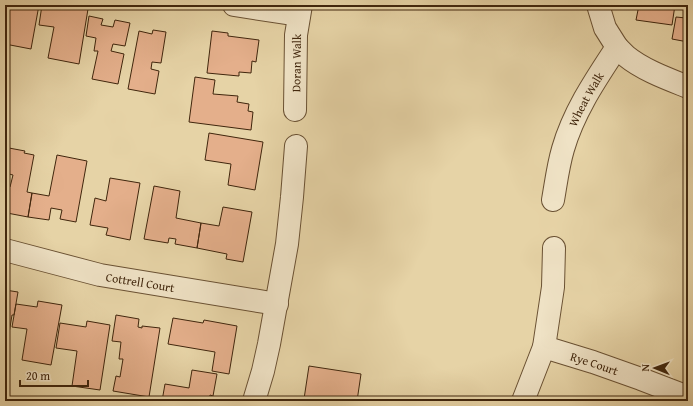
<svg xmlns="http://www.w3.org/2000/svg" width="693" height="406" viewBox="0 0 693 406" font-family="'Gentium Book Plus',serif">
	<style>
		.building { fill: #e4af8b; stroke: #40260d }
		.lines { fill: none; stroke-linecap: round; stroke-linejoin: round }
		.minor-casing { stroke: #6a5133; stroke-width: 24 }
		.minor { stroke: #efe2c5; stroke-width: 22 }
		.labels { text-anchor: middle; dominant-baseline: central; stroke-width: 3; stroke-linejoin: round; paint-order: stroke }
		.street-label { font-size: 12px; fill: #40260d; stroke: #efe2c5 }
	</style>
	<rect width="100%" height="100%" fill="#e6d3a6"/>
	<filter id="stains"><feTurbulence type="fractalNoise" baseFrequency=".005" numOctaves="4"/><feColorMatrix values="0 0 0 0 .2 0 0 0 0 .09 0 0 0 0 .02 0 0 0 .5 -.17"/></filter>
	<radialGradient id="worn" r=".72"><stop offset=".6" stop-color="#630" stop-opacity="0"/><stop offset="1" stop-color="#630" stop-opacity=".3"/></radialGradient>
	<path class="building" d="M5,5h34l-8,44 -26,-5z
		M42,5h24l22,4 -9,55 -31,-6 6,-31 -15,-2z
		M639,5h36l-3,20 -36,-5z
		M687,12h1v30l-16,-3 4,-22 10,1z
		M89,16l14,3 -2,6 12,2 2,-7 15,3 -5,23 -12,-2 -2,7 13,3 -6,30 -26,-5 6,-28h-4l2,-13 -10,-2z
		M153,30l13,2 -5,31 -9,-1 -1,7 8,2 -4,23 -27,-5 11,-58 13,3z
		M212,31l16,2v3l31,4 -3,22 -4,-1 -1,12 -12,-1v4l-32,-3z
		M195,77l20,3 -2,14 25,2 -1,6 12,2 -1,7 5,1 -2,18 -62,-8z
		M209,133l54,9 -8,48 -27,-5 3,-21 -26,-4z
		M9,148l16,3 -1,2 10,2 -7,37 5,1 -4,24 -21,-4 2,-7 -4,-1v-19l5,1 3,-12 -8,-2z
		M57,155l30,6 -11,61 -16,-3 2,-9 -11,-2 -2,12 -21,-3 4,-24 17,3z
		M110,178l30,5 -10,57 -24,-5 2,-7 -18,-3 5,-27 11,3z
		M154,186l26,5 -4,27 25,5 -4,25 -22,-4 1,-5 -7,-1 -1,5 -24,-4z
		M223,207l29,5 -9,50 -17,-3 1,-5 -30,-6 4,-25 18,3z
		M5,290l13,2 -4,23h-2l-5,31h-2z
		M38,301l24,4 -11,60 -29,-5 5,-31 -15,-2 4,-23 21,3z
		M116,315l23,4 -1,8 4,1v-2l18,2 -11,69 -36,-6 3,-15 4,1 3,-18h-4l2,-17 -9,-1z
		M173,318l30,5 1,-3 33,6 -8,48 -17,-3 3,-19 -47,-8z
		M87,321l23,4 -10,65 -28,-4 5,-35 -21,-3 4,-25 26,4z
		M309,366l52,8 -4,27h-19l-11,-2v2h-13l-10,-2z
		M192,370l25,4 -4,22 -3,-1 -1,6h-47l3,-17 24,4z
		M573,397l25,4h-25z"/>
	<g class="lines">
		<g class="minor-casing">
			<g id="minor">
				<path d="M234,5l65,10"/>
				<path d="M617,47c3,3 6,6 9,9 17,14 42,23 62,31"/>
				<path id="s1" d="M295,110l1,-75 5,-30"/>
				<path id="s2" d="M553,200c3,-17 5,-34 10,-51 11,-38 33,-70 54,-102l-12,-19 -7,-23"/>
				<path id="s3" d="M5,250l95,25 177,29"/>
				<path id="s4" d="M544,347l49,15 48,17 47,18"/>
				<path d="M254,401l9,-30 6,-27 18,-100 5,-47 4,-51"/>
				<path d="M523,401l21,-54 9,-60 1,-39"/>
			</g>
		</g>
		<use href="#minor" class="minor"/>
	</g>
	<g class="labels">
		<g class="street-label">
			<text stroke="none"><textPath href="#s1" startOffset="47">Doran Walk</textPath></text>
			<text stroke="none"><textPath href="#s2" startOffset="107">Wheat Walk</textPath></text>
			<text stroke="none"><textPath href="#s3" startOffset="139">Cottrell Court</textPath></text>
			<text stroke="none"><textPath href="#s4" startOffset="53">Rye Court</textPath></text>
		</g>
	</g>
	<rect width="693" height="406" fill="none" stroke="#e6d3a6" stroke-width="20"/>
	<rect x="6" y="6" width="681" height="394" fill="none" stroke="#40260d" stroke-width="2"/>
	<rect x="10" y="10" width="673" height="386" fill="none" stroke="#40260d"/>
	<g transform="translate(655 368) rotate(271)" stroke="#efe2c5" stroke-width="3" paint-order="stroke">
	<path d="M0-3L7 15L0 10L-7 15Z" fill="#40260d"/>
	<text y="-6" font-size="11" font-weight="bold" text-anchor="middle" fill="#40260d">N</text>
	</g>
	<path d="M20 380v6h68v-6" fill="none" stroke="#40260d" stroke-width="2"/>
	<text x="26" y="380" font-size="12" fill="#40260d" stroke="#efe2c5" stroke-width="3" paint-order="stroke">20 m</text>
	<rect width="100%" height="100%" filter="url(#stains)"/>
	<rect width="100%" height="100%" fill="url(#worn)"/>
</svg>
